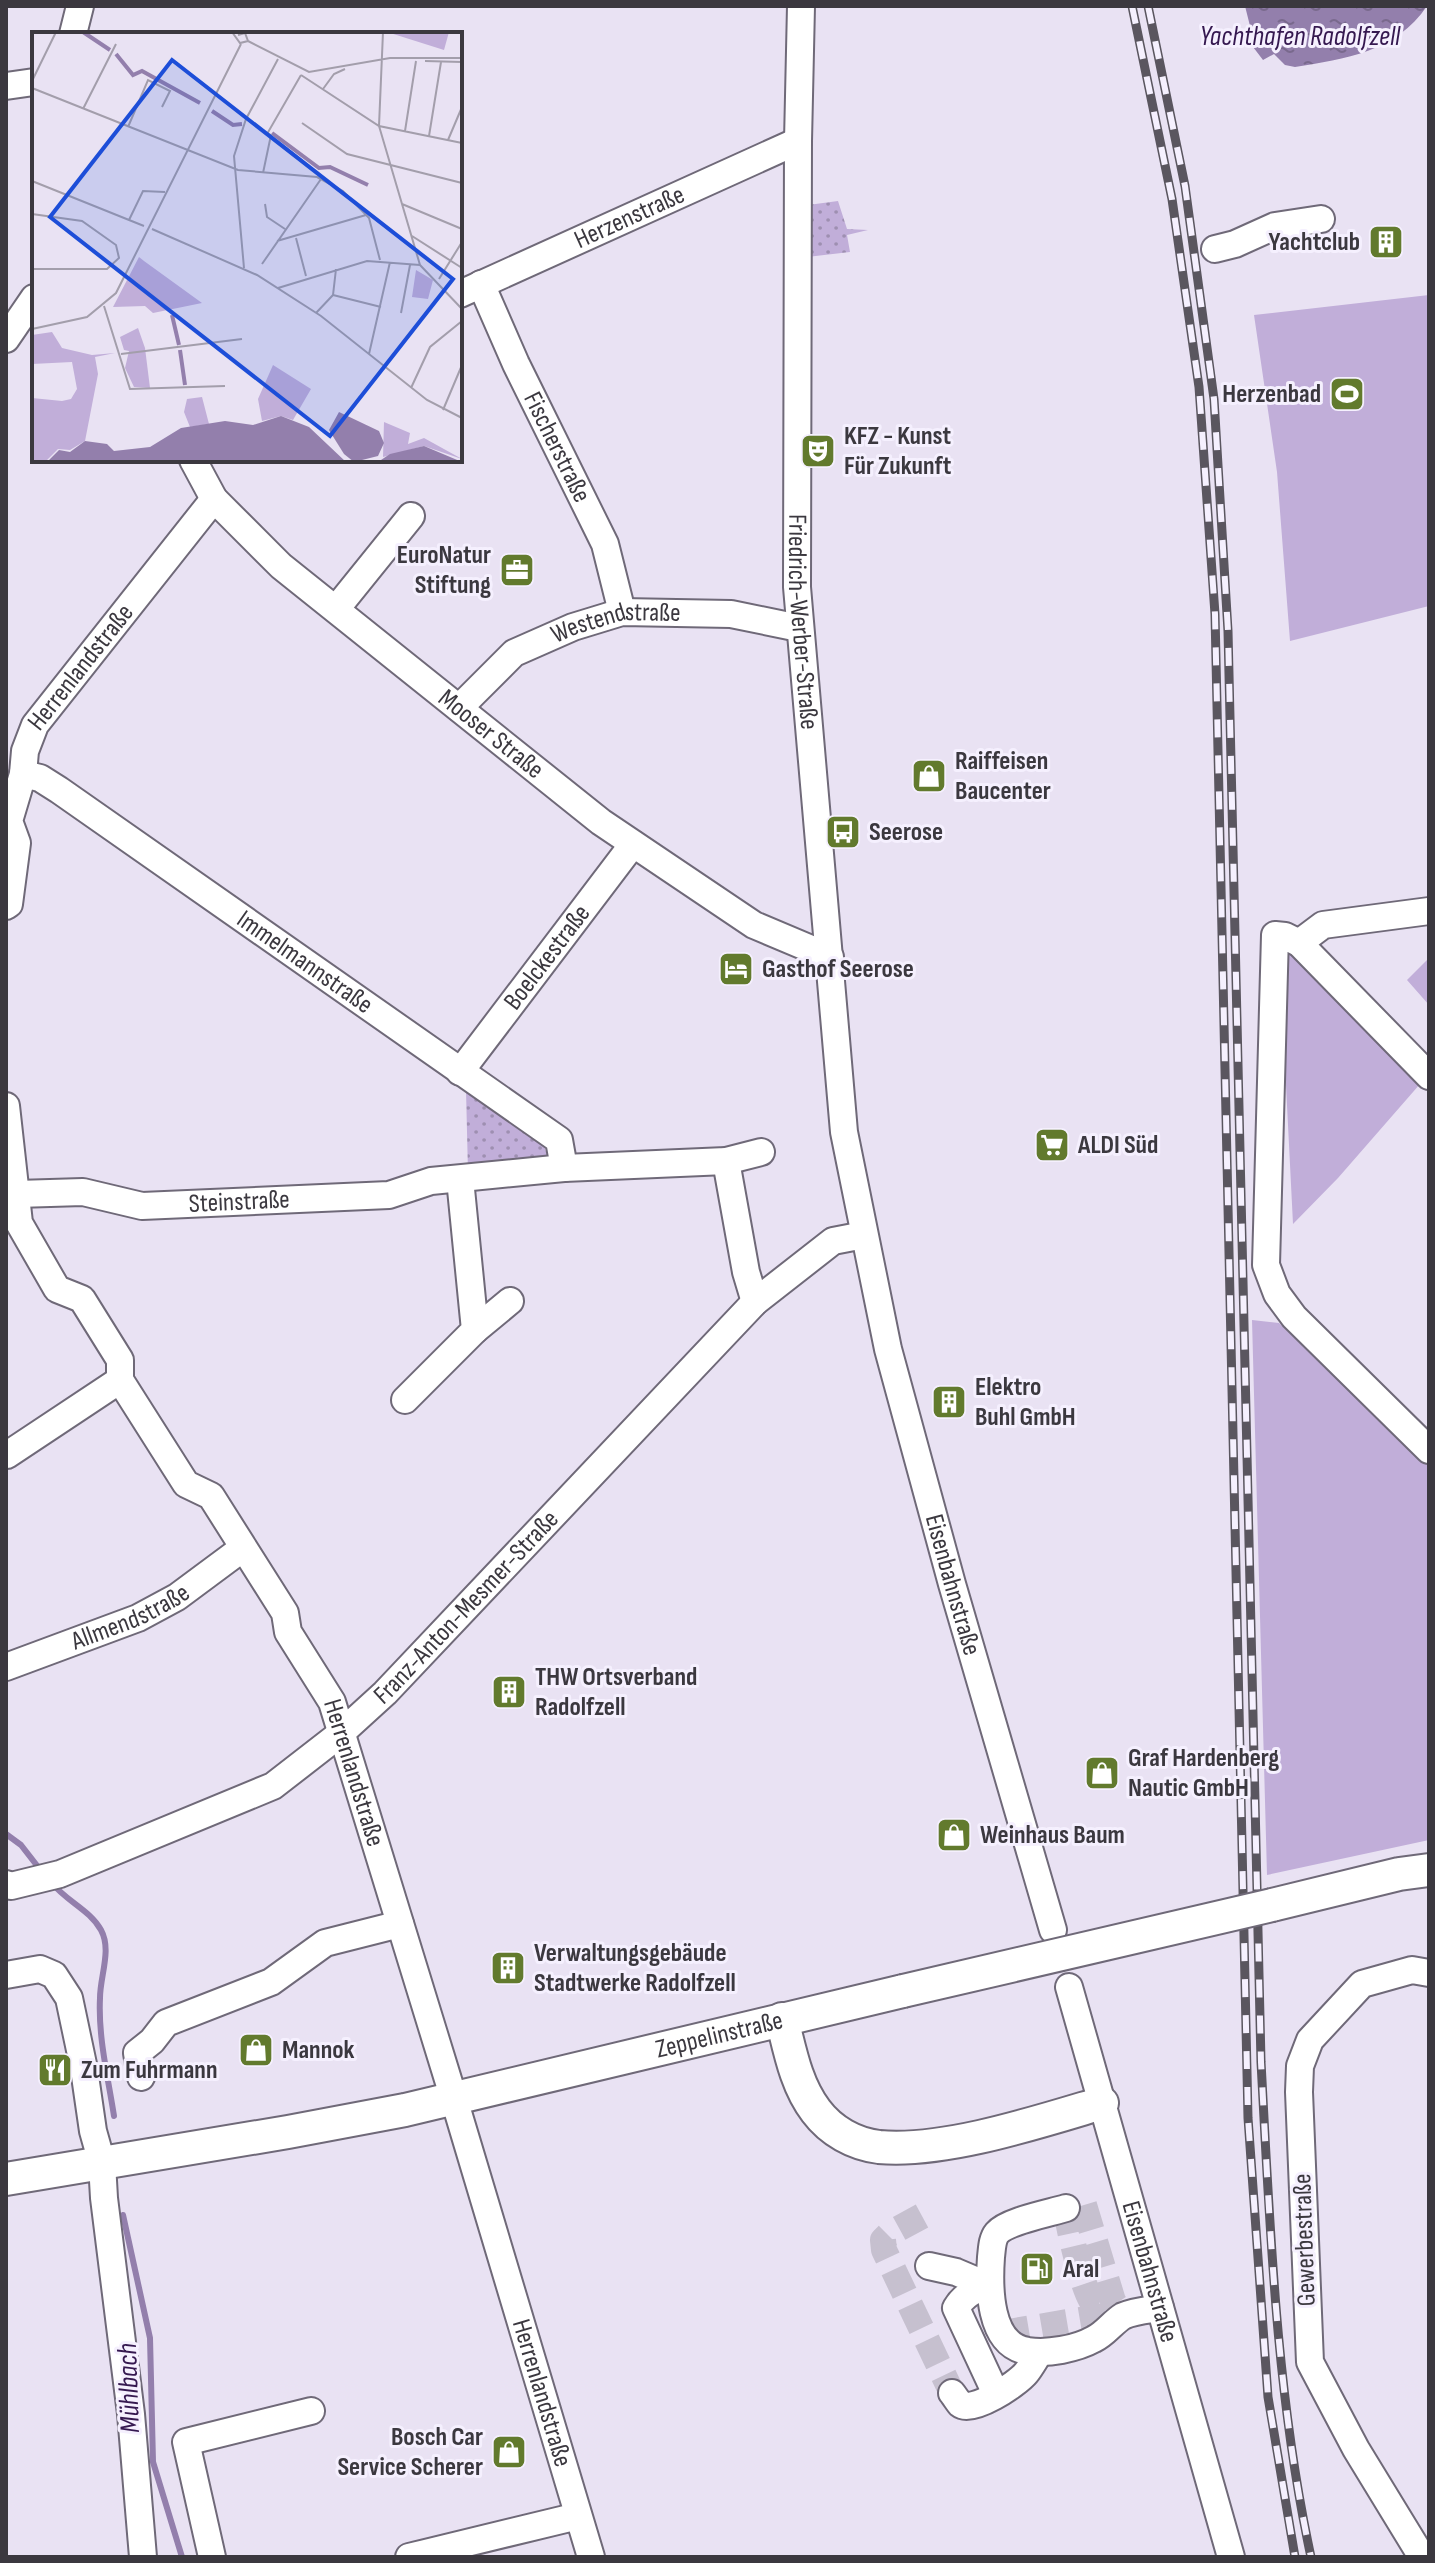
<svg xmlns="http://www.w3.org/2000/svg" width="1435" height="2563" viewBox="0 0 1435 2563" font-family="'Sofia Sans Condensed',sans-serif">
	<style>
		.grass { fill: url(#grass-dots) }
		.garden { fill: #c1aed9 }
		.water { fill: url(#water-ripples) }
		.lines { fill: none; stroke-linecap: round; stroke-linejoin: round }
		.stream { stroke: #937fac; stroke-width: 6 }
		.minor-tunnel { stroke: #c6c0cf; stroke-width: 26; stroke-dasharray: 26 13; stroke-linecap: butt }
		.minor-casing { stroke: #6f6978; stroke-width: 30 }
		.major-casing { stroke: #6f6978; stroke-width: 36 }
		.minor { stroke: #fff; stroke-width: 26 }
		.major { stroke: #fff; stroke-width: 32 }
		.rail-casing { stroke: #5a565f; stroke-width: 9 }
		.rail { stroke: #f5f0fe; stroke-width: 6; stroke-dasharray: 18; stroke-linecap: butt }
		.major-bridge-casing { stroke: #6f6978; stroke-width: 36; stroke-linecap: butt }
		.major-bridge { stroke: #fff; stroke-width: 32 }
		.labels { text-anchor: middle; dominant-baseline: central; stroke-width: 6; stroke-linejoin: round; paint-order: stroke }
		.street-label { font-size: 26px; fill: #3b383f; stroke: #f5f0fe }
		.poi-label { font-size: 26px; font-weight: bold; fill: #3b383f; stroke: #f5f0fe; text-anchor: start }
		.water-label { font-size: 28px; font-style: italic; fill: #351850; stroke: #f5f0fe }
		.inset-river { fill: none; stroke: #937fac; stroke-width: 4 }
		.inset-road { fill: none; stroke: #a39eab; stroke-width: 2 }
		.view { fill: #1d4ed8; fill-opacity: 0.15; stroke: #1d4ed8; stroke-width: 4 }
		.inset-edge { fill: none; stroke: #3b383f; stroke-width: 4 }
	</style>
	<defs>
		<pattern id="grass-dots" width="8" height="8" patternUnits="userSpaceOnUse" patternTransform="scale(2)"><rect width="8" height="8" fill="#c1aed9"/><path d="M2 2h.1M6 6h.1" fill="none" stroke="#9e8fb1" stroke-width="1.8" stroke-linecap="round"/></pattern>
		<pattern id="water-ripples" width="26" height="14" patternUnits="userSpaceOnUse" patternTransform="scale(2)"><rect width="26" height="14" fill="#937fac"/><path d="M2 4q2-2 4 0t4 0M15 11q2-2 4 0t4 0" fill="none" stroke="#79698d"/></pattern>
	</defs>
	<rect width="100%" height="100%" fill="#e9e2f3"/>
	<path class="grass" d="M838,201l9,28 21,1 -21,5 3,17 -43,5 1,-52z
		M466,1090l7,1 71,55 5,14 -81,13z"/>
	<path class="garden" d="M1429,295v311l-139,35 -13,-169 -23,-157z
		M1279,947l13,1 128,136 -82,94 -45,46z
		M1429,958v47l-22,-25z
		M1252,1320l27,3 150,142v375l-162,35z"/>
	<path class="water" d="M1245,6h182c-31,46 -82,53 -132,61l-10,-2 -11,-11 -11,6 -13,-17 3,-5z"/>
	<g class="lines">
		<path class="stream" d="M6,1834l15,11 21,27
			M52,1883c14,18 38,27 49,47 11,20 -1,46 -1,68 -2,39 8,79 14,118
			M123,2215l27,123 3,124 29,95"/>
		<path class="minor-tunnel" d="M1084,2205l29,96 10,15
			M1066,2208c2,19 16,77 25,92 6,11 20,15 32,16
			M922,2216l-33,18 -6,6 1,10 68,143
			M1003,2333l106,-18"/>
		<g class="minor-casing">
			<g id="minor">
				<path id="s1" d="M801,6l-3,135 -1,446 47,545 44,217 64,235 101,346"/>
				<path d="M73,34l7,-28"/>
				<path d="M6,86l28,-4"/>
				<path d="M1215,249l20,-5 40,-18 46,-7"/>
				<path id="s2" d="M481,284l35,80 89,180 17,68"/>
				<path id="s3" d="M460,294l338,-153"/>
				<path d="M6,339l28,-41"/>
				<path id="s4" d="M193,460l21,39 67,67 320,256 153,103 76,32"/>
				<path d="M336,609l75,-93"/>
				<path id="s5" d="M459,708l55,-55 59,-26 49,-15 109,2 68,14"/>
				<path id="s6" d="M23,774l17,4 19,12 500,350 5,28"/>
				<path id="s7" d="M6,906l3,-2 8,-61 -8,-22 14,-47 2,-23 10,-26 179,-226"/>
				<path d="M1299,943l24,-18 106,-14"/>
				<path id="s8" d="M460,1072l173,-228"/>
				<path d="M1429,1076l-130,-133 -14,-7 -10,-1 -9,330 11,29 17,23 135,133"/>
				<path id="s9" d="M6,1106l13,117 38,66 25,10 38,61v20l66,104 25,12 74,117 3,19 44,70 122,397 137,458"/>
				<path d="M726,1161l20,111 9,30"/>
				<path id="s10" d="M17,1194l66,-2 59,14 247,-11 42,-14 133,-13 162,-7 35,-9"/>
				<path d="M475,1330l35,-29"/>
				<path d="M405,1400l70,-70 -15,-151"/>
				<path d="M7,1455l113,-75"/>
				<path id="s11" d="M6,1667l132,-49 39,-21 66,-49"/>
				<path id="s12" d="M6,1884l5,2 49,-12 213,-88 67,-52 45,-41 370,-391 78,-61 31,-6"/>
				<path d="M6,1975l34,-6 14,6 15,23 15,71 9,62 9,32 2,35 27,216 12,143"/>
				<path id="s13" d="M1069,1987l162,570"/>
				<path d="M141,2077l-4,-24 15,-12 14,-18 105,-41 54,-39 75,-19"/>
				<path d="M1066,2208c-16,5 -59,13 -69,25 -5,6 -5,16 -6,24 -2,28 -3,89 37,94 20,3 48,-2 66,-12 11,-5 19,-17 29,-23 11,-5 25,-6 37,-8"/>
				<path d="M929,2266l27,6 33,14"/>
				<path d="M989,2286c-15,3 -25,9 -33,22l40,86"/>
				<path d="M952,2393c1,1 7,10 8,11 12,10 57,-20 66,-31 5,-6 9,-14 14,-21"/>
				<path d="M212,2557l-26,-115 125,-31"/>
				<path d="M409,2557l169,-41"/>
				<path d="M1422,2557l-66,-108 -46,-87 -11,-270 1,-26 10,-26 52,-56 50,-14 17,3"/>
			</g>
		</g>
		<g class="major-casing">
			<g id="major">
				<path d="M1272,1905l127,-31 30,-4"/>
				<path d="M782,2019c8,32 14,66 34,92 15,20 38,33 63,36 65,6 159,-25 223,-44"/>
				<path id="s14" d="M6,2179l282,-47 117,-22 498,-119"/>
			</g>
		</g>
		<use href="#minor" class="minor"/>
		<use href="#major" class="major"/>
		<g class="rail-casing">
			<path id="rail" d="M1132,6l40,193 27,188 16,227 33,1504 20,279 27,160
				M1148,6l37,180 29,213 14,232 33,1431c9,165 15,333 50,495"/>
		</g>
		<use href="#rail" class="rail"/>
		<g class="major-bridge-casing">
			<path id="major-bridge" d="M903,1991l369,-86"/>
		</g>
		<use href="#major-bridge" class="major-bridge"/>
	</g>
	<defs>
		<g id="building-square" transform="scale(1.8)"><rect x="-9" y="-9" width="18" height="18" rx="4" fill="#627a2d" stroke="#f5f0fe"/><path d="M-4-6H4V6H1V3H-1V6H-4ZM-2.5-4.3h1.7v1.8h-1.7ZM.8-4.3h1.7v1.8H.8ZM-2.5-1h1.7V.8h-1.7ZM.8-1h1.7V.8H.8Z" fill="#fff"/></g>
		<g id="stadium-square" transform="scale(1.8)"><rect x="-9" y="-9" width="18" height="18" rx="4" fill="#627a2d" stroke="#f5f0fe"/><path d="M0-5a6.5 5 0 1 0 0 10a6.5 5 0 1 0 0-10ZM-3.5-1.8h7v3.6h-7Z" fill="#fff"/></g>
		<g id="theatre-square" transform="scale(1.8)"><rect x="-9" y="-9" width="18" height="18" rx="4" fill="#627a2d" stroke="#f5f0fe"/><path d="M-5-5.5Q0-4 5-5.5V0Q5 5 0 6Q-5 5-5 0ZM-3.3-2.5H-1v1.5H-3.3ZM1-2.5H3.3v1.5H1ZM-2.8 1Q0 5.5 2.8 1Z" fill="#fff"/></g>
		<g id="office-square" transform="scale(1.8)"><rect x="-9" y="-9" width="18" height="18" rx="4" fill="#627a2d" stroke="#f5f0fe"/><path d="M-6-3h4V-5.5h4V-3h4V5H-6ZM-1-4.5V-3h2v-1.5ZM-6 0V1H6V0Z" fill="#fff"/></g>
		<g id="shop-square" transform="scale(1.8)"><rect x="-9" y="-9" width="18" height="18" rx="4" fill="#627a2d" stroke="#f5f0fe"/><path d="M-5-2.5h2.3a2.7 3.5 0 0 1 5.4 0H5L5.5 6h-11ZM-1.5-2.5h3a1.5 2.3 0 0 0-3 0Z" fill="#fff"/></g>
		<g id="bus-square" transform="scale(1.8)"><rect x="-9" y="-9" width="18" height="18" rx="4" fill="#627a2d" stroke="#f5f0fe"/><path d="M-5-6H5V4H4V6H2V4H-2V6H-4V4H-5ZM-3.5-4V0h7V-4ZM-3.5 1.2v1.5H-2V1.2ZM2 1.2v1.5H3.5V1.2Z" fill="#fff"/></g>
		<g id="hotel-square" transform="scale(1.8)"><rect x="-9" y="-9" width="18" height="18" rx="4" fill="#627a2d" stroke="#f5f0fe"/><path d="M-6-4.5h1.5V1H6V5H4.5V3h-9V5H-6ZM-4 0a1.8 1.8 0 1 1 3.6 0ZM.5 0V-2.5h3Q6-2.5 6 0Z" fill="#fff"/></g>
		<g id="supermarket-square" transform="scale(1.8)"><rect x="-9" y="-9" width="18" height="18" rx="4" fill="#627a2d" stroke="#f5f0fe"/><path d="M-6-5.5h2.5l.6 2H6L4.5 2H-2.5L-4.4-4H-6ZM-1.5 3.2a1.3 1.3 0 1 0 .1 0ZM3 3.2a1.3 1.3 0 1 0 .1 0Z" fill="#fff"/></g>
		<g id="restaurant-square" transform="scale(1.8)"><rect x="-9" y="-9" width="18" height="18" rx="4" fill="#627a2d" stroke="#f5f0fe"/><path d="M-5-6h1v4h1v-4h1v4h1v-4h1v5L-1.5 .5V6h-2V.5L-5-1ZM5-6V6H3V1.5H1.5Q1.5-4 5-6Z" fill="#fff"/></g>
		<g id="fuel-square" transform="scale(1.8)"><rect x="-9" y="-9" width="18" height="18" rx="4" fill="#627a2d" stroke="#f5f0fe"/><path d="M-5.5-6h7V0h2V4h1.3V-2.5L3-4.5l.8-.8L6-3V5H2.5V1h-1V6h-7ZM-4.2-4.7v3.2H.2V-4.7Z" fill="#fff"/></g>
	</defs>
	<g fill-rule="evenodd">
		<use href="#building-square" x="1386" y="242"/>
		<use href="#stadium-square" x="1347" y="394"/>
		<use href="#theatre-square" x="818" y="451"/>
		<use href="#office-square" x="517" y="570"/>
		<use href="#shop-square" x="929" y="776"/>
		<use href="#bus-square" x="843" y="832"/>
		<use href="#hotel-square" x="736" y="969"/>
		<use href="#supermarket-square" x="1052" y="1145"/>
		<use href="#building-square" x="949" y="1402"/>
		<use href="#building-square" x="509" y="1692"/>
		<use href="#shop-square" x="1102" y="1773"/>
		<use href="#shop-square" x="954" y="1835"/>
		<use href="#building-square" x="508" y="1968"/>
		<use href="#shop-square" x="256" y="2050"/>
		<use href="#restaurant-square" x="55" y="2070"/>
		<use href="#fuel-square" x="1037" y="2269"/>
		<use href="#shop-square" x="509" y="2452"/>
	</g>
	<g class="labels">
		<g class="street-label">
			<text stroke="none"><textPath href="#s3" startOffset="186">Herzenstraße</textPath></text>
			<text stroke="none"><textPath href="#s2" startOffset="180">Fischerstraße</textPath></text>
			<text stroke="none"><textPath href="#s1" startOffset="616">Friedrich-Werber-Straße</textPath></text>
			<text stroke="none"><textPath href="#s5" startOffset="186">Westendstraße</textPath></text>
			<text stroke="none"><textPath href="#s7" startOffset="262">Herrenlandstraße</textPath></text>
			<text stroke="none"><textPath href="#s4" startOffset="408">Mooser Straße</textPath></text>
			<text stroke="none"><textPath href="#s8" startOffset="144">Boelckestraße</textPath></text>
			<text stroke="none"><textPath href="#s6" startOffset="340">Immelmannstraße</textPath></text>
			<text stroke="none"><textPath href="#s10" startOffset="224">Steinstraße</textPath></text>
			<text stroke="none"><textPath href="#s1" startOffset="1594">Eisenbahnstraße</textPath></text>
			<text stroke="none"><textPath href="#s12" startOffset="550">Franz-Anton-Mesmer-Straße</textPath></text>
			<text stroke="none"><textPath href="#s11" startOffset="134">Allmendstraße</textPath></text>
			<text stroke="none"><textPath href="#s9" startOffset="778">Herrenlandstraße</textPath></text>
			<text stroke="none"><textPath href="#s14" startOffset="728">Zeppelinstraße</textPath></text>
			<text transform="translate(1305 2240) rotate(-92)">Gewerbestraße</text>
			<text stroke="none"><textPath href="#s13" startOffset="296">Eisenbahnstraße</textPath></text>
			<text stroke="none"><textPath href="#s9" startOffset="1426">Herrenlandstraße</textPath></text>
		</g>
		<g class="poi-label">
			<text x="1360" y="242" text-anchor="end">Yachtclub</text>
			<text x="1321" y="394" text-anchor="end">Herzenbad</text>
			<text x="844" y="436">KFZ - Kunst<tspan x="844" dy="30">Für Zukunft</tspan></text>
			<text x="491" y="555" text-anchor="end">EuroNatur<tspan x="491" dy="30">Stiftung</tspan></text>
			<text x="955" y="761">Raiffeisen<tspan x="955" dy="30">Baucenter</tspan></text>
			<text x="869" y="832">Seerose</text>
			<text x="762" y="969">Gasthof Seerose</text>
			<text x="1078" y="1145">ALDI Süd</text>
			<text x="975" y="1387">Elektro<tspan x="975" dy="30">Buhl GmbH</tspan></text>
			<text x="535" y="1677">THW Ortsverband<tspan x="535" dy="30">Radolfzell</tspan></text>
			<text x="1128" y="1758">Graf Hardenberg<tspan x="1128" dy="30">Nautic GmbH</tspan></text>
			<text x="980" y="1835">Weinhaus Baum</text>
			<text x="534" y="1953">Verwaltungsgebäude<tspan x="534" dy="30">Stadtwerke Radolfzell</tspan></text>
			<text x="282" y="2050">Mannok</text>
			<text x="81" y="2070">Zum Fuhrmann</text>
			<text x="1063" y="2269">Aral</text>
			<text x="483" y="2437" text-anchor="end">Bosch Car<tspan x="483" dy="30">Service Scherer</tspan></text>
		</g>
		<g class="water-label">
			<text x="1300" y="36">Yachthafen Radolfzell</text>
			<text transform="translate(129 2388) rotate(-92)">Mühlbach</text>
		</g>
	</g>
	<g transform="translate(32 32)">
		<rect width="430" height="430" fill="#e9e2f3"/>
		<path d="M355,0h62l-5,18zM384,238l17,10 -5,19 -16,-2zM170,365l7,27 -19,3 -6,-15 3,-13zM352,390l26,11 -2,11 16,-6 38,21 -38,-13 -41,11z" fill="#c1aed9"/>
		<path d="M106,296l7,20 5,40 -16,-1 -9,-19 4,-17 -5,-1 -4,-13zM20,300l10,16 30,7 23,-2 -20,4 3,17 -13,67 -15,9 -12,-1 -13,13h-13v-64l30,3 9,-2 6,-10 -5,-27 -40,2v-29z" fill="#c1aed9"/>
		<path d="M107,225l5,4 58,42 -49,10 -8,-7 -32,1zM241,333l38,24 -18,31 -12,-4 -19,5 -4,-22z" fill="#c1aed9"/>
		<path d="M307,380l40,19 5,12 -6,13 -24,6 -10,-8 -15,-24zM249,384l28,11 37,35h-299l12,-12 11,2 15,-11 22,3 7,7 36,-4 31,-19 44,-7 28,4zM392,414l38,16h-84l12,-8z" fill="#937fac"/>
		<path class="inset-river" d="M51,0l27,18M84,22l17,21 9,-4 58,32M180,79l21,14 9,-1M240,101l47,35 11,-1 38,18M140,283l7,30M148,318l5,35"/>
		<path class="inset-road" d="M200,0l8,11 8,-2 -3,-8 -7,2M351,0l-4,94 41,139M216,9l61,31 81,-14h72M393,29l37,1M269,43l78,51 83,17M0,49l24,-49M0,56l206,82 79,7 26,14 26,27 11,42M291,57l11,-15 11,-5M51,77l33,-65M270,91l45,31 115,29M96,95l20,-47 22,11 -8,16M373,99l11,-70M397,104l12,-74M416,108l14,-33M231,141l8,-38 -4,-1 34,-59M0,149l112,45M233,172l2,13 18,12M370,172l60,25M0,182l50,7 34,24 3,13 -12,11h-75M97,188l14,-29 22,1M120,197l105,46 64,41 106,84 35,18M380,204l50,32M264,206l10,38M245,209l89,-26M230,232l59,-85M388,233l42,44M212,236l-10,-112 12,-37 32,-60M407,247l23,-37M246,256l89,-27 53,4M301,263l48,12M72,274l26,83 95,-3M284,281l17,-18 3,-26M369,281l9,-48M0,297l55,-12 29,-24 125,-249M89,322l121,-15M337,322l21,-92M379,356l19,-41 32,-26M411,378l19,-45"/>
		<path class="view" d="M140,28l281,219 -123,157 -280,-219z"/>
		<rect width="430" height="430" class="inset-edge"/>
	</g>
	<rect width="1435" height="2563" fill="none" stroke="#3b383f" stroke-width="16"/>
</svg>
